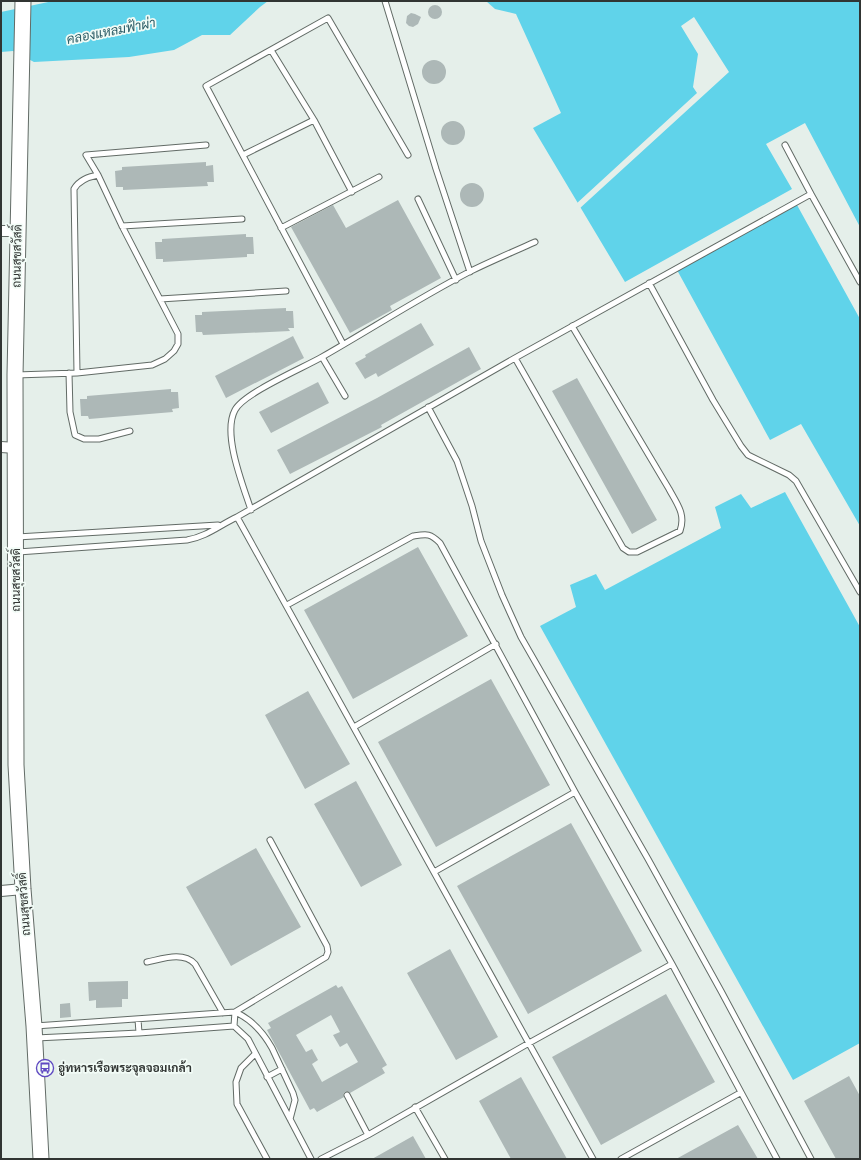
<svg xmlns="http://www.w3.org/2000/svg" width="861" height="1160" viewBox="0 0 861 1160" font-family="'DM Sans',Sarabun,sans-serif">
	<style>
		.water { fill: #60d3ea }
		.pier { fill: #e5efea }
		.building { fill: #adb8b7; fill-rule: evenodd }
		.lines { fill: none; stroke-linecap: round; stroke-linejoin: round }
		.service-casing { stroke: #626b66; stroke-width: 7 }
		.minor-casing { stroke: #626b66; stroke-width: 12 }
		.secondary-casing { stroke: #626b66; stroke-width: 17 }
		.service { stroke: #fff; stroke-width: 5 }
		.minor { stroke: #fff; stroke-width: 10 }
		.secondary { stroke: #fff; stroke-width: 15 }
		.labels { text-anchor: middle; dominant-baseline: central; stroke-width: 3.5; stroke-linejoin: round; paint-order: stroke }
		.street-label { font-size: 12px; fill: #313533; stroke: #f2fcf7 }
		.poi-label { font-size: 12px; font-weight: bold; fill: #313533; stroke: #f2fcf7; text-anchor: start }
		.water-label { font-size: 13px; font-style: italic; fill: #2c5d67; stroke: #f2fcf7 }
	</style>
	<rect width="100%" height="100%" fill="#e5efea"/>
	<path class="water" d="M53,1h215l-8,6 -30,28h-28l-28,15 -45,7 -95,5 -21,-11 -12,1v-40z
		M486,1h374v226l-55,-104 -39,21 26,45 -167,93 -92,-154 28,-15 -45,-99 -21,-5z
		M797,205l63,114v207l-59,-102 -31,16 -93,-170z
		M785,492l75,135v416l-67,37 -253,-454 36,-19 -6,-22 26,-11 9,16 116,-62 -6,-21 26,-13 10,14z"/>
	<path class="pier" d="M694,17l35,55 -150,137 -3,-5 121,-111 -4,-6 5,-33 -17,-28z"/>
	<path class="building" d="M428 12a7 7 0 1 1 14 0a7 7 0 1 1-14 0Z
		M411,13l4,1 6,3 -3,7 -5,3 -4,-1 -3,-3 1,-7z
		M422 72a12 12 0 1 1 24 0a12 12 0 1 1-24 0Z
		M441 133a12 12 0 1 1 24 0a12 12 0 1 1-24 0Z
		M206,162v4l7,-1 1,17h-7l1,4 -85,4v-3h-7l-1,-16 7,-1v-3z
		M460 195a12 12 0 1 1 24 0a12 12 0 1 1-24 0Z
		M398,200l43,78 -51,28 2,4 -42,23 -59,-106 42,-22 13,23z
		M246,234v3h7l1,17h-7v3l-84,5v-3h-7l-1,-17h7v-3z
		M286,308v3h7l1,17h-6l2,3 -87,4 -1,-3h-6l-1,-17h7v-3z
		M421,323l13,22 -56,32 -2,-4 -11,6 -10,-16 11,-6 -1,-2z
		M293,336l11,22 -78,40 -11,-22z
		M469,347l12,22 -100,56 1,2 -92,47 -13,-24 100,-52z
		M577,378l80,142 -25,14 -80,-143z
		M318,382l11,21 -58,30 -12,-21z
		M171,389v3h7l1,16 -7,1 1,3 -84,7 -1,-3h-7l-1,-17h7v-3z
		M418,547l50,89 -115,63 -49,-89z
		M491,679l59,106 -114,62 -58,-105z
		M308,691l42,73 -45,25 -40,-74z
		M356,781l46,84 -41,22 -47,-83z
		M571,823l71,128 -114,63 -71,-128z
		M256,848l45,79 -70,39 -45,-79z
		M450,949l48,88 -42,23 -49,-87z
		M128,981v18h-6v8l-26,1v-8l-7,1 -1,-19z
		M336,985l2,3 4,-2 45,79 -5,3 3,5 -35,20 -2,-2 -3,1 -2,2 1,3 -27,15 -3,-4 -4,2 -43,-80 4,-2 -3,-5zM331,1015l9,17 -7,3 7,12 7,-4 11,19 -36,20 -10,-18 6,-4 -6,-11 -6,3 -10,-17z
		M666,994l49,88 -114,63 -49,-88z
		M70,1003l1,14 -11,1v-14z
		M849,1076l11,20v63h-24l-32,-58z
		M521,1077l46,82h-56l-32,-58z
		M738,1125l20,34h-82z
		M413,1136l13,23h-54z"/>
	<g class="lines">
		<g class="service-casing">
			<path id="service" d="M385,1l51,168 34,103
				M271,50l43,70 38,72
				M243,155l71,-35
				M811,194l49,88
				M418,199l38,81
				M122,226l120,-7
				M281,228l98,-51
				M649,283l64,117 28,46 7,9 41,20 7,6 64,111
				M160,299l126,-8
				M343,344l-137,-258 122,-68 80,137
				M322,357l23,39
				M515,358l108,190 6,4h8l43,-21c6,-17 -3,-27 -11,-42l-97,-163
				M69,373l1,39 5,23 9,4h15l31,-8
				M77,373l-3,-184c5,-9 14,-12 24,-14
				M16,375l61,-2 75,-8 13,-6 9,-8 4,-7v-10l-56,-108 -24,-51 -12,-20 120,-10
				M428,407l29,54 15,45 9,35 21,54 19,42 127,222 73,132 90,168
				M251,510c-8,-25 -29,-76 -16,-100 9,-17 68,-42 87,-53 49,-28 97,-59 147,-85 22,-11 44,-20 66,-30
				M237,517l278,-159 296,-164 -26,-49
				M17,537l201,-12
				M18,552l169,-12c19,-3 33,-15 50,-23l356,642
				M287,605l126,-69c14,-2 17,-3 27,7l135,249 97,172 105,195
				M354,727l142,-83
				M434,872l141,-80
				M147,962c15,-3 36,-11 48,2l28,49
				M235,1012l91,-55 2,-5 -1,-6 -57,-106
				M235,1012l-1,14 14,13 63,120
				M138,1019l1,14
				M35,1026l200,-14c16,7 28,20 37,36l21,45 2,7 -5,19
				M36,1038l103,-5 95,-7
				M255,1054l-14,14 -5,14 1,22 30,55
				M267,1077l15,-8
				M347,1095l21,40
				M415,1107l30,52
				M321,1159l47,-24 161,-92 143,-79
				M621,1159l119,-66"/>
		</g>
		<g class="minor-casing">
			<path id="minor" d="M1,231h17
				M1,447l15,1
				M1,891l22,-2"/>
		</g>
		<g class="secondary-casing">
			<path id="secondary" d="M23,1l-8,374 1,390 7,124 11,137 7,133"/>
		</g>
		<use href="#service" class="service"/>
		<use href="#minor" class="minor"/>
		<use href="#secondary" class="secondary"/>
	</g>
	<defs>
		<g id="bus-ring" transform="scale(0.9)"><circle r="9.5" fill="#f2fcf7" stroke="#5f49c2" stroke-width="1.5"/><path d="M-5-6H5V4H4V6H2V4H-2V6H-4V4H-5ZM-3.5-4V0h7V-4ZM-3.5 1.2v1.5H-2V1.2ZM2 1.2v1.5H3.5V1.2Z" fill="#5f49c2"/></g>
	</defs>
	<g fill-rule="evenodd">
		<use href="#bus-ring" x="45" y="1068"/>
	</g>
	<g class="labels">
		<g class="street-label">
			<text transform="translate(17 256) rotate(-89)">ถนนสุขสวัสดิ์</text>
			<text transform="translate(16 580) rotate(-90)">ถนนสุขสวัสดิ์</text>
			<text transform="translate(24 904) rotate(-94)">ถนนสุขสวัสดิ์</text>
		</g>
		<g class="poi-label">
			<text x="58" y="1068">อู่ทหารเรือพระจุลจอมเกล้า</text>
		</g>
		<g class="water-label">
			<text transform="translate(111 31) rotate(-11)">คลองแหลมฟ้าผ่า</text>
		</g>
	</g>
	<rect width="861" height="1160" fill="none" stroke="#313533" stroke-width="4"/>
</svg>
